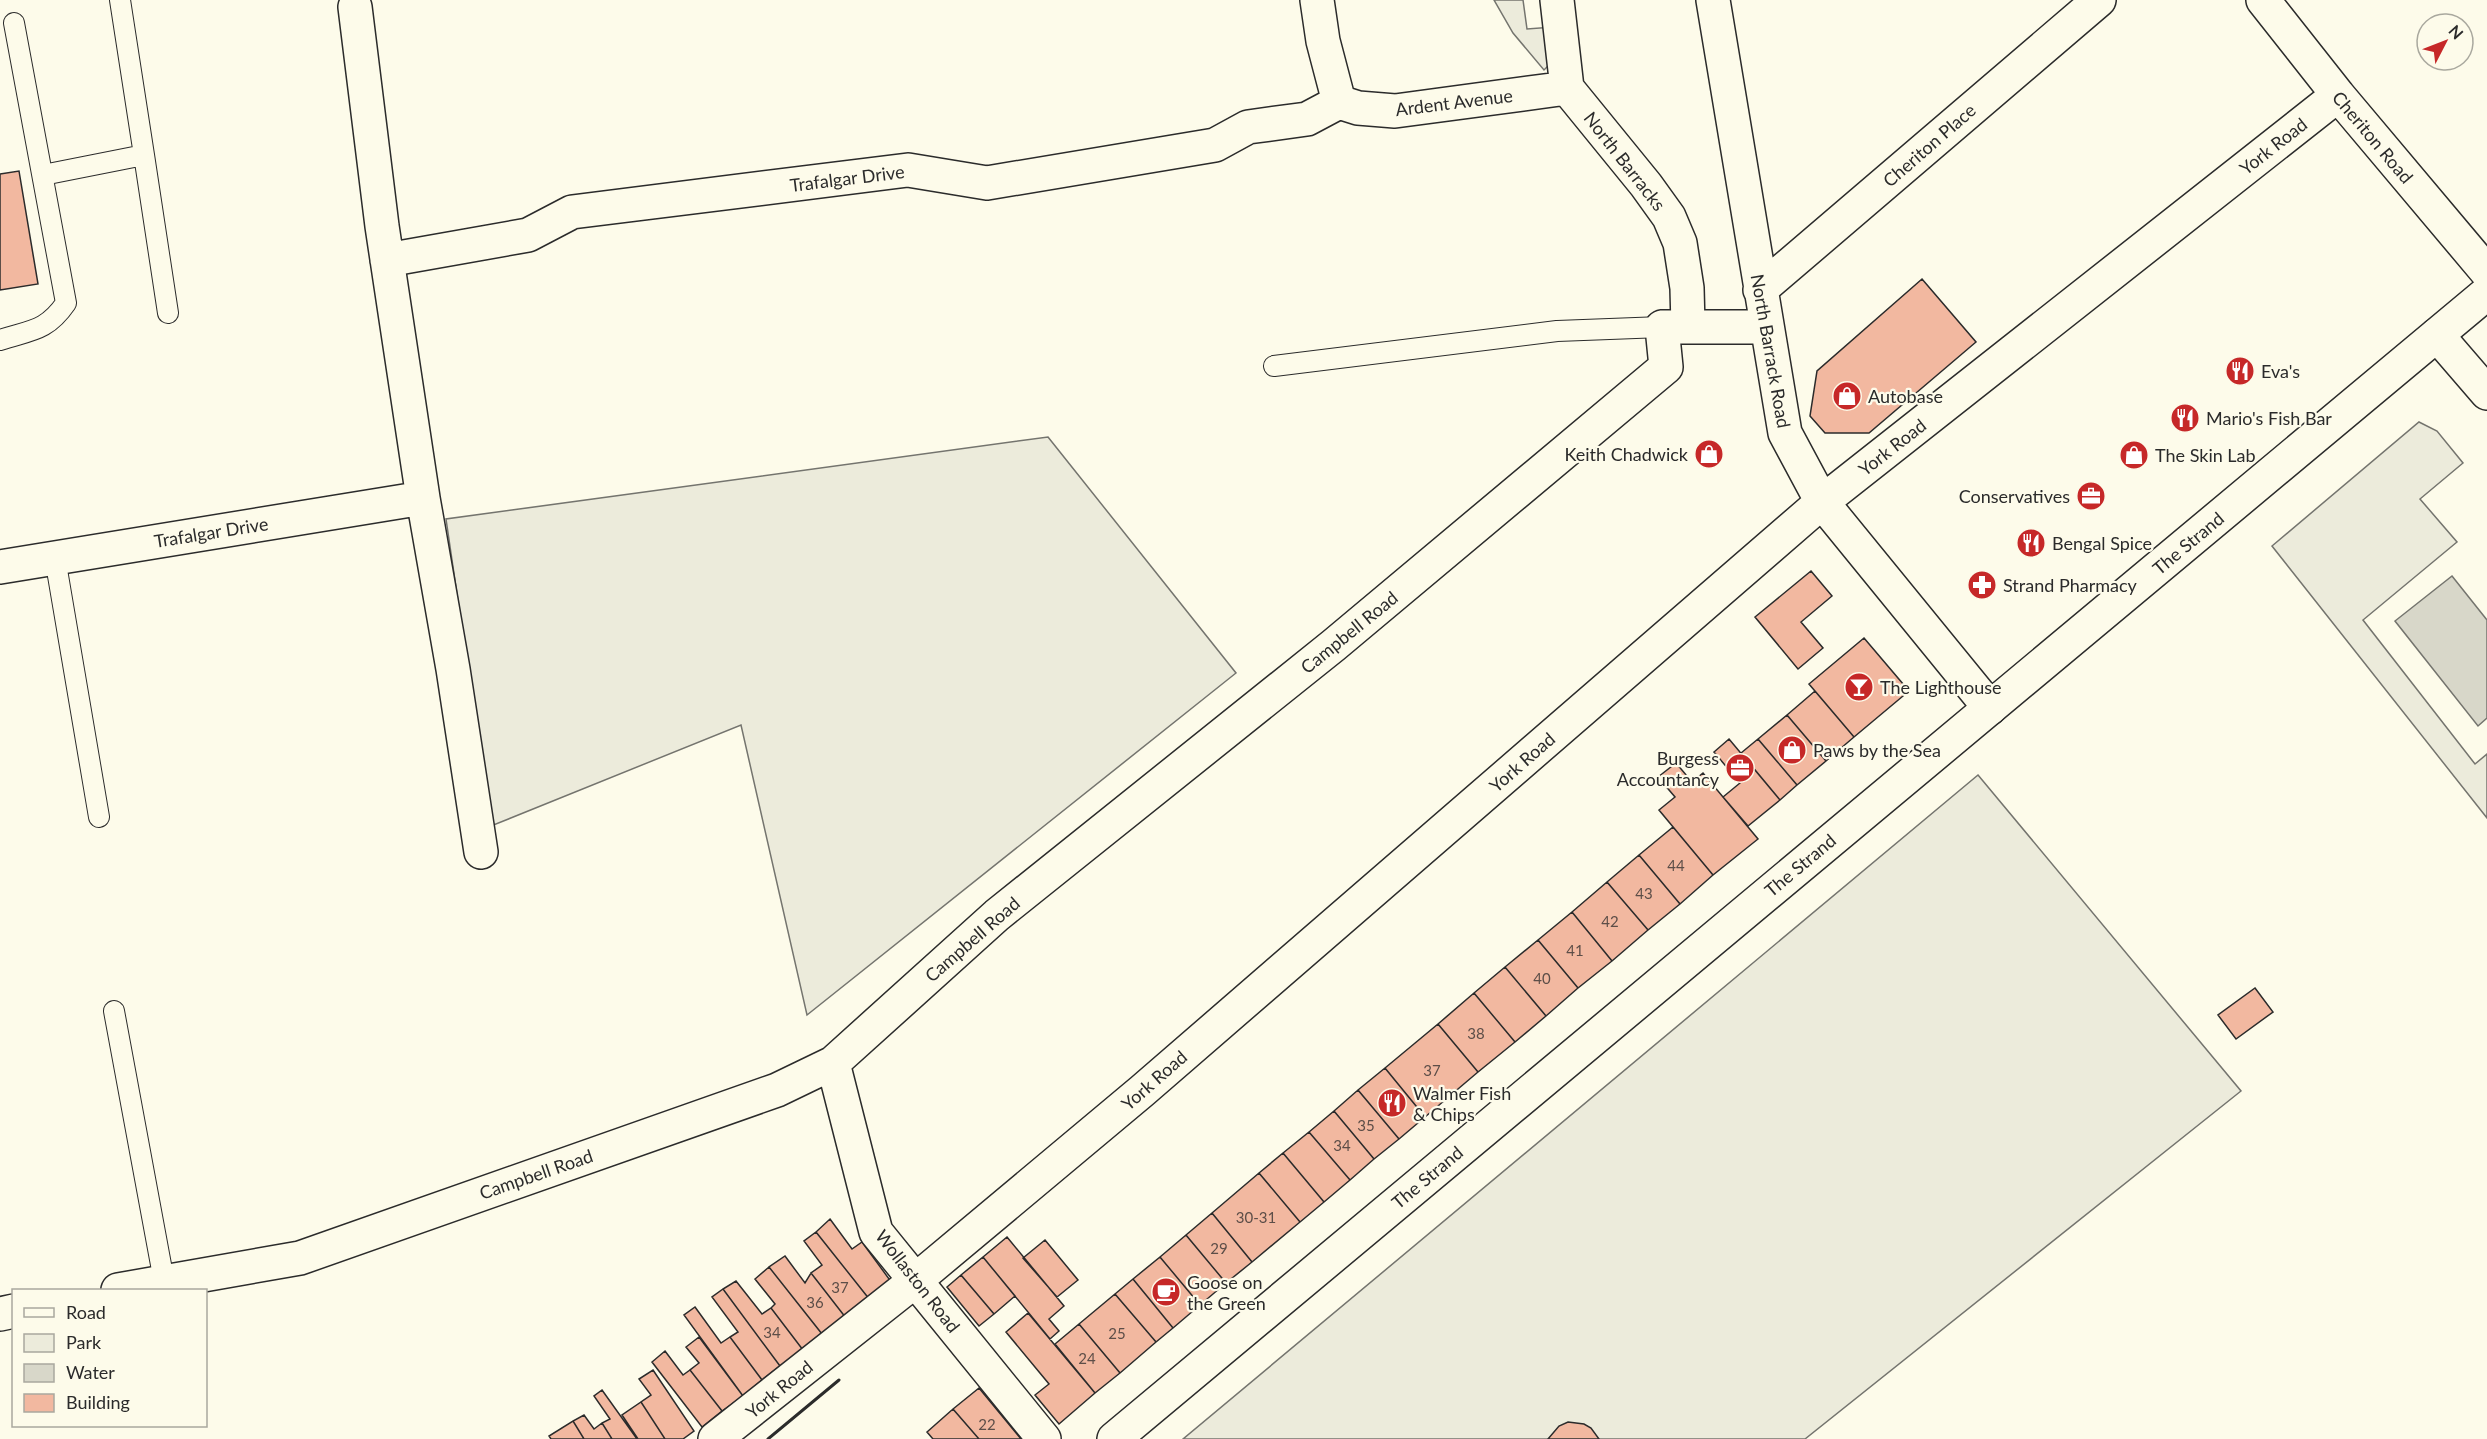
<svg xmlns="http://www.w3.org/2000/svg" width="2487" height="1439" viewBox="0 0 2487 1439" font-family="Lato,sans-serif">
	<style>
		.green { fill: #ecebdb; stroke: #74746e; stroke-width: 1.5 }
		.water { fill: #d8d7c9; stroke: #74746e; stroke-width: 1.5 }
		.building { fill: #f2b8a0; stroke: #2b2b2b; stroke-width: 1.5 }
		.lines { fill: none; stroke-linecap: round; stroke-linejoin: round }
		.lane-casing { stroke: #2b2b2b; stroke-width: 22 }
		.street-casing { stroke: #2b2b2b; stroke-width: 36 }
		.primary-casing { stroke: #2b2b2b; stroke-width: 36 }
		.lane { stroke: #fdfbea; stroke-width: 20 }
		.street { stroke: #fdfbea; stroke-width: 33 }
		.primary { stroke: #fdfbea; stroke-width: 33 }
		.wall { stroke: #2b2b2b; stroke-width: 3 }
		.labels { text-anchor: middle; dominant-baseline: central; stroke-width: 4.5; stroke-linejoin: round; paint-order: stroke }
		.number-label { font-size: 15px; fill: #5d4e48 }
		.street-label { font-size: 18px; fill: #2b2b2b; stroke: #fdfbea }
		.poi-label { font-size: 18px; fill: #2b2b2b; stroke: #fdfbea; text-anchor: start }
	</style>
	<rect width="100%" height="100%" fill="#fdfbea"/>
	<path class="green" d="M1494,0h29l4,29 26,-2 -2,36 -7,7 -31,-37z
		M2419,422l18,9 26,32 -43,36 37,43 -94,78 112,144 12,-10v64l-215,-272z
		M1048,437l188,236 -429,342 -66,-290 -250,101 -45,-307z
		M1978,775l263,316 -436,348h-622z"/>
	<path class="water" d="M2452,576l35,44v98l-9,8 -83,-105z"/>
	<path class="building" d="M19,171l19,113 -38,6v-116z
		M1922,279l54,63 -107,91h-44l-15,-17 7,-45z
		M1811,571l21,25 -31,26 22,26 -25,21 -43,-52z
		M1864,638l45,53 -55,46 -45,-53z
		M1815,691l39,46 -28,24 -39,-46z
		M1787,715l39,46 -29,24 -39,-46z
		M1729,739l51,61 -32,26 -25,-29 17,-14 -26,-31z
		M1758,739l39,46 -17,15 -39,-47z
		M1676,763l16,19 11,-9 55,66 -45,36 -54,-65 16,-13 -17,-20z
		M1673,827l40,48 -33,29 -41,-49z
		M1639,855l41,49 -32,26 -41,-48z
		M1607,882l41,48 -36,31 -40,-49z
		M1572,912l40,49 -34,27 -40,-48z
		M1538,940l40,48 -32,28 -41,-49z
		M1505,967l41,49 -31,26 -41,-49z
		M2255,988l18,24 -37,27 -18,-24z
		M1474,993l41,49 -37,30 -40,-48z
		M1438,1024l40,48 -53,45 -40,-49z
		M1385,1068l40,49 -26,22 -41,-49z
		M1358,1090l41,49 -25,20 -40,-48z
		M1334,1111l40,48 -24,21 -41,-48z
		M1309,1132l41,48 -26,22 -41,-49z
		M1283,1153l41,49 -24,20 -41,-49z
		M1259,1173l41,49 -48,40 -40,-49z
		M1212,1213l40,49 -26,21 -40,-48z
		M830,1219l22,30 10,-7 30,41 -22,17 -54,-68z
		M816,1232l54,68 -24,18 -35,-45 11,-8 -18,-24z
		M1186,1235l40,48 -26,22 -40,-48z
		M1007,1237l57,69 -15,13 10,12 -9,8 -67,-82z
		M1045,1240l33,40 -21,17 -34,-39z
		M785,1256l20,27 6,-10 35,45 -24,16 -53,-67z
		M983,1257l32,39 -21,18 -33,-39z
		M1160,1257l40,48 -27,23 -40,-49z
		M769,1267l53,67 -19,16 -32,-42 4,-4 -20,-25z
		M961,1275l33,39 -15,12 -32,-39z
		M1133,1279l40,49 -17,14 -41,-48z
		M736,1281l26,33 9,-6 32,42 -23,16 -57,-77z
		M723,1289l57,77 -18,14 -32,-43 8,-5 -26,-35z
		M1115,1294l41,48 -36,31 -41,-49z
		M695,1307l26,36 9,-6 32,43 -19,16 -59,-81z
		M1028,1313l67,80 -36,31 -24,-29 14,-11 -43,-52z
		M1079,1324l41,49 -25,20 -40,-49z
		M699,1337l44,59 -21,15 -32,-41 9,-7 -13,-16z
		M665,1351l18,24 7,-5 32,41 -20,16 -50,-65z
		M653,1370l41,61 -11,8h-18l-24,-37 10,-7 -12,-16z
		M979,1388l42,51h-42l-26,-30z
		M602,1390l35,49h-25l-10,-16 8,-4 -16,-23z
		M641,1402l24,37h-27l-16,-24z
		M953,1409l26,30h-46l-6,-7z
		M584,1415l10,14 8,-6 10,16h-28l-11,-18z
		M573,1421l11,18h-33l-2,-3z
		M1568,1422l16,2 7,4 8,11h-51l11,-13z"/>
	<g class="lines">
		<g class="lane-casing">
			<path id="lane" d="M120,0l24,155
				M43,175l101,-20 24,158
				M0,340c30,-10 46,-8 66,-37l-52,-280
				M1274,366l283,-35 105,-4
				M55,558l44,259
				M114,1011l50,270"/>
		</g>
		<g class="street-casing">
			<path id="street" d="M1317,0l6,41 16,61 19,6 37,3 172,-23
				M1557,0l10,88 79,97 23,32 11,26 7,45 1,38
				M1713,0l72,433 37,69 168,206
				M2263,0l75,95 149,177
				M355,7l27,219 41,272
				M387,260l141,-25 44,-23 336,-42 79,13 228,-38 33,-18 59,-8 32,-17
				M1760,290l339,-290
				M2437,335l50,58
				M0,567l423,-69 30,171 28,183
				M833,1063l43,169 168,207
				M118,1290l182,-32 477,-168 56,-27 164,-148 337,-270 332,-278 -4,-40h105
				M0,1314l14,-3
				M715,1439l201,-159 226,-189 680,-589 516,-407"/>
		</g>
		<g class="primary-casing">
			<path id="primary" d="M1114,1439l1373,-1146"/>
		</g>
		<use href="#lane" class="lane"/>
		<use href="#street" class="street"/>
		<use href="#primary" class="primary"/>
		<path class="wall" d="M768,1439l71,-59"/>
	</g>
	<defs>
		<g id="restaurant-disc" transform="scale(1.5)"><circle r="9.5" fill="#c62828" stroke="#fdfbea"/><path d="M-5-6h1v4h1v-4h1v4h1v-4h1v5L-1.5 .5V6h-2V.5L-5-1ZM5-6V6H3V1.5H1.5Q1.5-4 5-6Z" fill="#fff"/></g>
		<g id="shop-disc" transform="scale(1.5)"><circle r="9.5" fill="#c62828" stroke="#fdfbea"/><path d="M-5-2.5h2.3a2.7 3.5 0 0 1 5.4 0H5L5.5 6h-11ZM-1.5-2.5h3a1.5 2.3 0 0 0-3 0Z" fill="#fff"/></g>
		<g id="office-disc" transform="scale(1.5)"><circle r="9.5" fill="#c62828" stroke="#fdfbea"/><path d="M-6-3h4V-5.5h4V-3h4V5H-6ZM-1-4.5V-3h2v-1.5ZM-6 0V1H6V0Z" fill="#fff"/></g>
		<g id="pharmacy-disc" transform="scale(1.5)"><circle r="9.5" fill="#c62828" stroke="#fdfbea"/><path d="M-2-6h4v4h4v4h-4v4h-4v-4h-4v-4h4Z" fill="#fff"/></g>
		<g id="bar-disc" transform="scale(1.5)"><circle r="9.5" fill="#c62828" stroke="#fdfbea"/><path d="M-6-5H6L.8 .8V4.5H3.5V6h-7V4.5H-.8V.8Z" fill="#fff"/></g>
		<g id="cafe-disc" transform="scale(1.5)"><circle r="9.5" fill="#c62828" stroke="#fdfbea"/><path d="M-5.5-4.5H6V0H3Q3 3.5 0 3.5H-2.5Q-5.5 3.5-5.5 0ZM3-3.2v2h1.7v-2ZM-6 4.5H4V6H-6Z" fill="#fff"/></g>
	</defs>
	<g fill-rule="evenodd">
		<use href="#restaurant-disc" x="2240" y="371"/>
		<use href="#shop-disc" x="1847" y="396"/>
		<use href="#restaurant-disc" x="2185" y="418"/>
		<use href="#shop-disc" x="1709" y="454"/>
		<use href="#shop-disc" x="2134" y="455"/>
		<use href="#office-disc" x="2091" y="496"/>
		<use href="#restaurant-disc" x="2031" y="543"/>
		<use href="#pharmacy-disc" x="1982" y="585"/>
		<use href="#bar-disc" x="1859" y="687"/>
		<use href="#shop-disc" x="1792" y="750"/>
		<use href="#office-disc" x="1740" y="768"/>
		<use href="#restaurant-disc" x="1392" y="1103"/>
		<use href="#cafe-disc" x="1166" y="1292"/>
	</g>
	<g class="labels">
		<g class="number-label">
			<text x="1676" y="865">44</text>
			<text x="1644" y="893">43</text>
			<text x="1610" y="921">42</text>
			<text x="1575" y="950">41</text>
			<text x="1542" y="978">40</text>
			<text x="1476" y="1033">38</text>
			<text x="1432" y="1070">37</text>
			<text x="1366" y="1125">35</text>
			<text x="1342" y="1145">34</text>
			<text x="1256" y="1217">30-31</text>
			<text x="1219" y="1248">29</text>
			<text x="840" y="1287">37</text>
			<text x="815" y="1302">36</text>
			<text x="772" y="1332">34</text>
			<text x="1117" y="1333">25</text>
			<text x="1087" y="1358">24</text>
			<text x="987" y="1424">22</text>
		</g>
		<g class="street-label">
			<text transform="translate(1454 102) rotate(-7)">Ardent Avenue</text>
			<text transform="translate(2373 137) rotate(50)">Cheriton Road</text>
			<text transform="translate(1929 145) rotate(-41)">Cheriton Place</text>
			<text transform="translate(2273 146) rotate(-38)">York Road</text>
			<text transform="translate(1625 161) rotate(52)">North Barracks</text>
			<text transform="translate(847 178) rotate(-7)">Trafalgar Drive</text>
			<text transform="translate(1771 351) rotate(80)">North Barrack Road</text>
			<text transform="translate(1892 447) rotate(-38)">York Road</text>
			<text transform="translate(211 532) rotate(-9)">Trafalgar Drive</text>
			<text transform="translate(2188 543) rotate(-40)">The Strand</text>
			<text transform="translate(1349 632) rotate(-39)">Campbell Road</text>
			<text transform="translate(1522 762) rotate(-41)">York Road</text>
			<text transform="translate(1800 865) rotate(-40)">The Strand</text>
			<text transform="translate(972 939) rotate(-41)">Campbell Road</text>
			<text transform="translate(1154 1080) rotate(-41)">York Road</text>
			<text transform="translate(536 1174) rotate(-19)">Campbell Road</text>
			<text transform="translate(1427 1177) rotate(-40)">The Strand</text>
			<text transform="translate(918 1281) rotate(52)">Wollaston Road</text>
			<text transform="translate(779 1389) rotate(-39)">York Road</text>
		</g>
		<g class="poi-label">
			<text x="2261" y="371">Eva's</text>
			<text x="1868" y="396">Autobase</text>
			<text x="2206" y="418">Mario's Fish Bar</text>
			<text x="1688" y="454" text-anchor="end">Keith Chadwick</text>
			<text x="2155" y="455">The Skin Lab</text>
			<text x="2070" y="496" text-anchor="end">Conservatives</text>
			<text x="2052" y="543">Bengal Spice</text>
			<text x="2003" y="585">Strand Pharmacy</text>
			<text x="1880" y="687">The Lighthouse</text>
			<text x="1813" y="750">Paws by the Sea</text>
			<text x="1719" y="758" text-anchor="end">Burgess<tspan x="1719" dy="21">Accountancy</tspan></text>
			<text x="1413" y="1093">Walmer Fish<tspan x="1413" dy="21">&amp; Chips</tspan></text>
			<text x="1187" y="1282">Goose on<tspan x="1187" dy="21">the Green</tspan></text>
		</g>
	</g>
	<rect x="12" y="1289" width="195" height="138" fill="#fdfbea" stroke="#a9a89e" stroke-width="1.5"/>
	<rect x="24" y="1308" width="30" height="9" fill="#fdfbea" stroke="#a9a89e" stroke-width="1.5"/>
	<text x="66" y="1319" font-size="18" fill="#2b2b2b">Road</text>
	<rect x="24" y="1334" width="30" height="18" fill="#ecebdb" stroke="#a9a89e" stroke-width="1.5"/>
	<text x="66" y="1349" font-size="18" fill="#2b2b2b">Park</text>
	<rect x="24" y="1364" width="30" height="18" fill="#d8d7c9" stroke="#a9a89e" stroke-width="1.5"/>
	<text x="66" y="1379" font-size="18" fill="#2b2b2b">Water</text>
	<rect x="24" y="1394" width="30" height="18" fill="#f2b8a0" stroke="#a9a89e" stroke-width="1.5"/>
	<text x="66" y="1409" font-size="18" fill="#2b2b2b">Building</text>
	<g transform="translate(2445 42) rotate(48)"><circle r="28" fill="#fdfbea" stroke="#a9a89e" stroke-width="1.5"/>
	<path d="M0-4.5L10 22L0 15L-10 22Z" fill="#c62828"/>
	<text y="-9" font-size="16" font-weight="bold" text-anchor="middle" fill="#2b2b2b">N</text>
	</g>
</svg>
